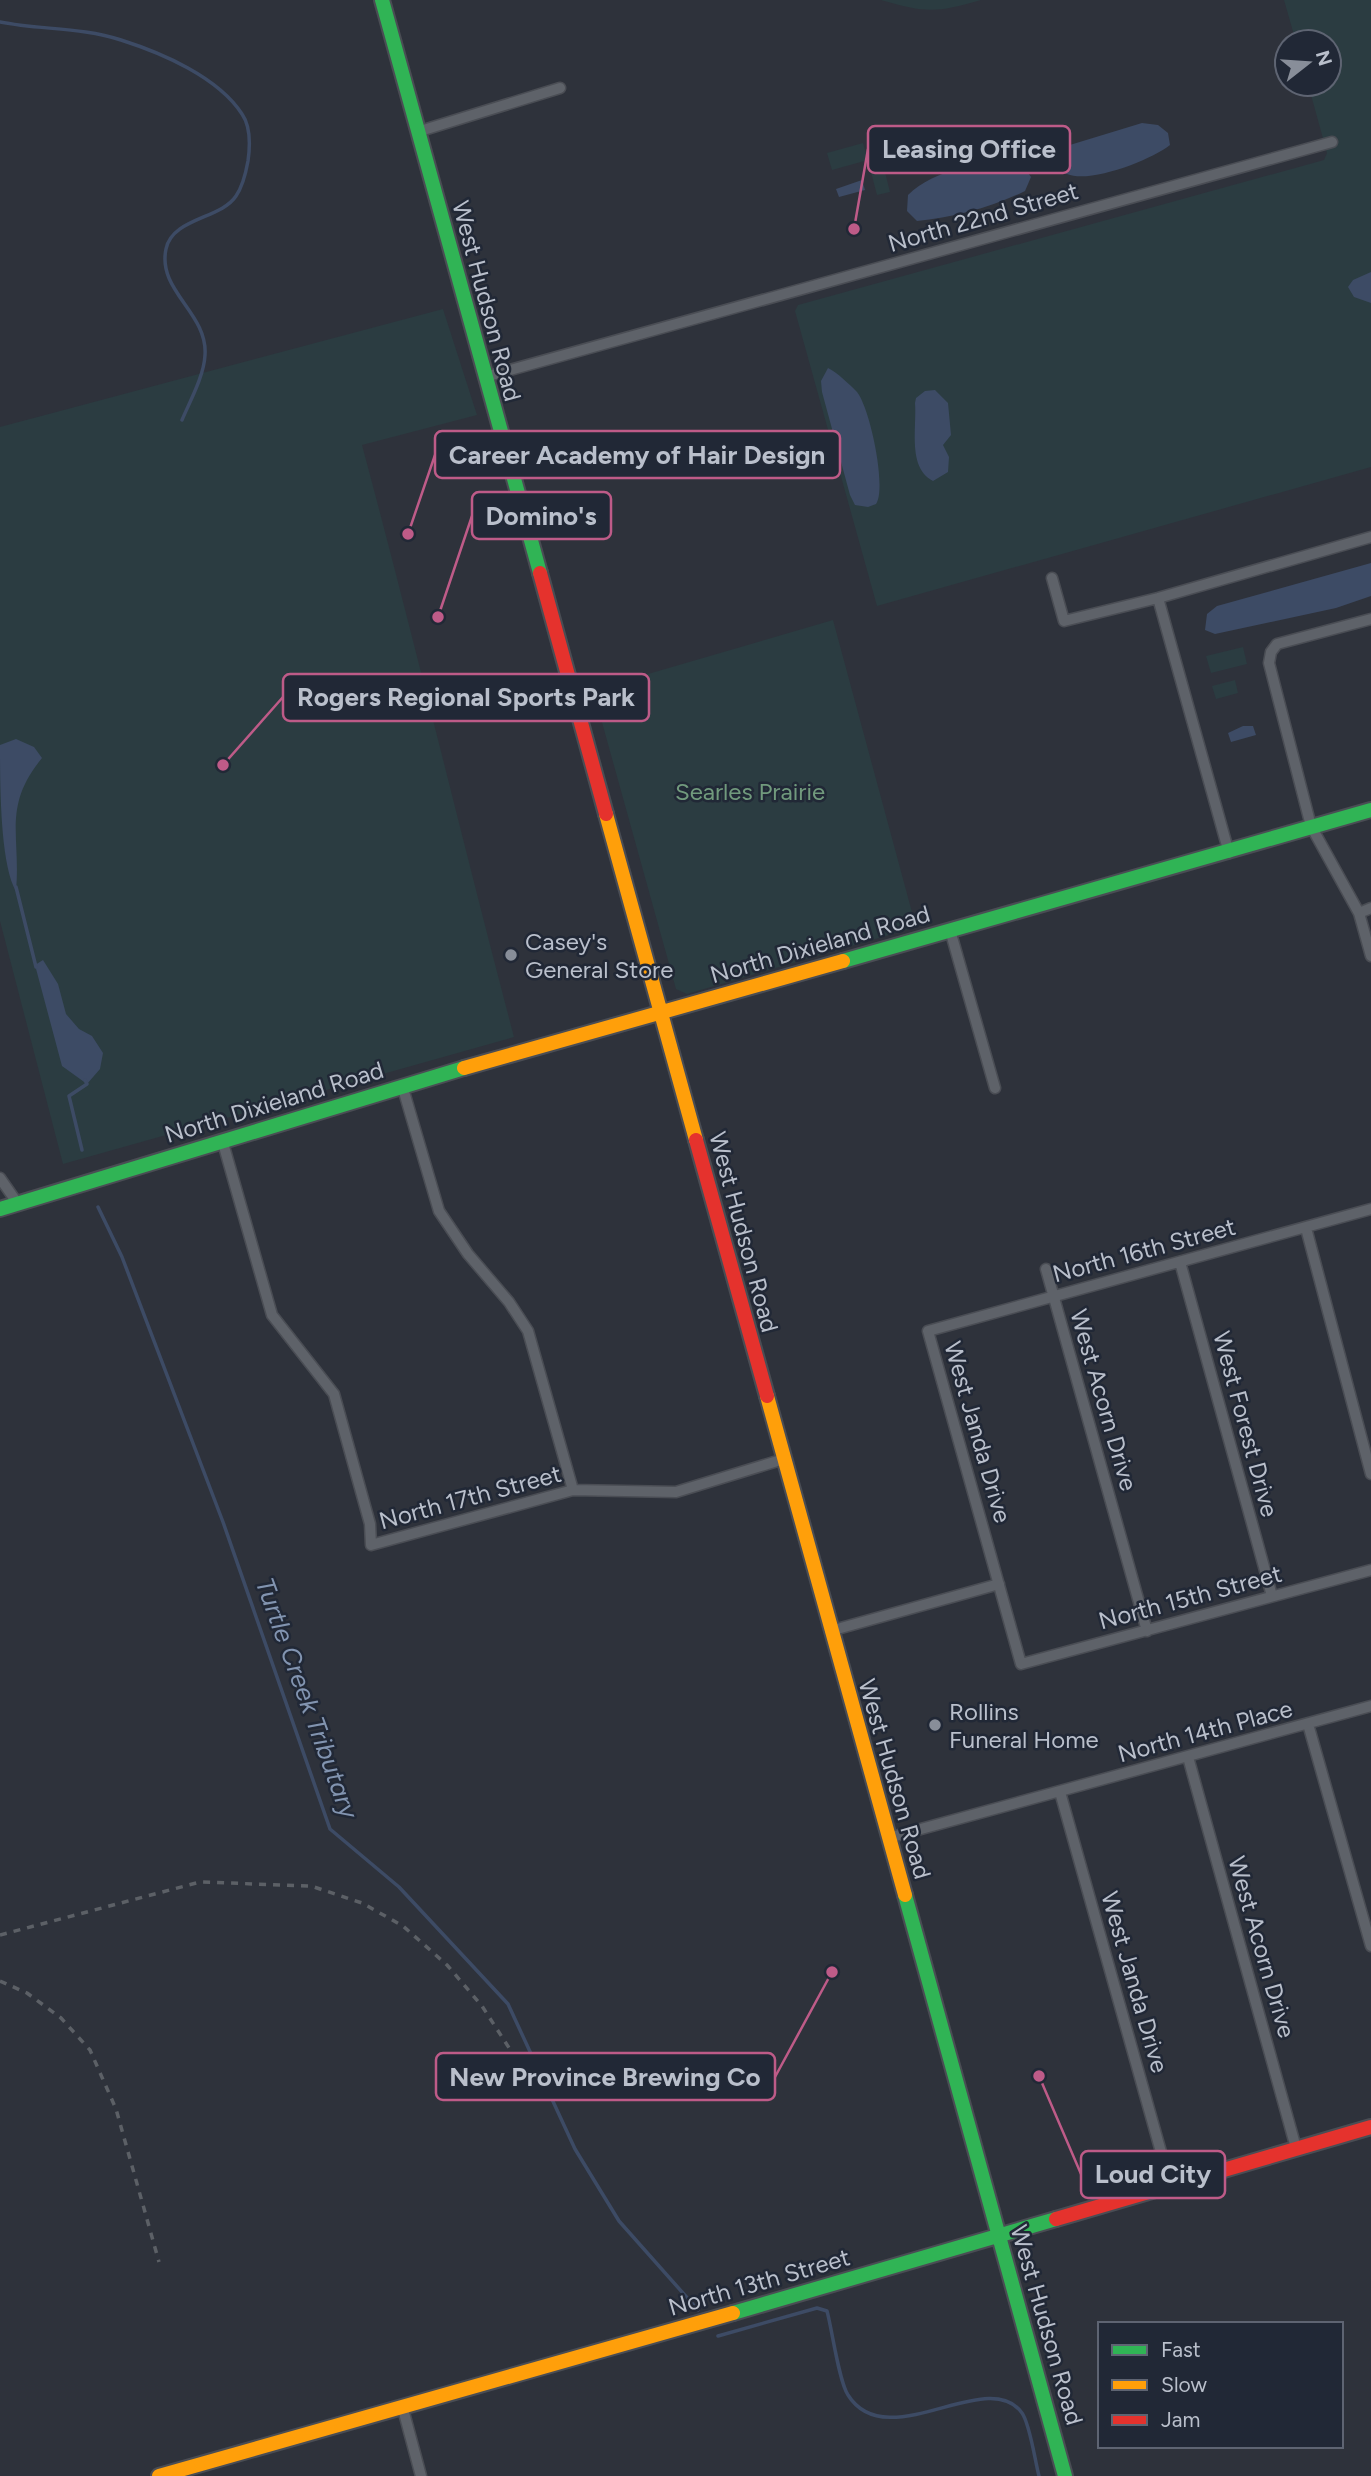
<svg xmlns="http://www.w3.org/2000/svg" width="1371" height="2476" viewBox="0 0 1371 2476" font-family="Figtree,sans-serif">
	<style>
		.green { fill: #2b3c41 }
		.water { fill: #3d4b65 }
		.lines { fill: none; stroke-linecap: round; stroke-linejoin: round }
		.stream { stroke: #3d4b65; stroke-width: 3.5 }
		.street-casing { stroke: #4a4d54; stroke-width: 13 }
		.fast-casing { stroke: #4a4d54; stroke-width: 18 }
		.slow-casing { stroke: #4a4d54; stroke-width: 18 }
		.jam-casing { stroke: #4a4d54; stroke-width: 18 }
		.street { stroke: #5e6269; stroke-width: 10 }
		.fast { stroke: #30b455; stroke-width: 14 }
		.slow { stroke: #ff9f0a; stroke-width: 14 }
		.jam { stroke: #e5322d; stroke-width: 14 }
		.rail { stroke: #5c6066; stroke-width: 3.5; stroke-dasharray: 7 7; stroke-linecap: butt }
		.poi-dot { fill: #888e99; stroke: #212836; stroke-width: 2.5 }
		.labels { text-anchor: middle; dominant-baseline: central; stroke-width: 5; stroke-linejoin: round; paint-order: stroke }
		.street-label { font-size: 24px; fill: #b9bfcb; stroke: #212836 }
		.park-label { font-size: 24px; fill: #719a7d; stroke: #212836 }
		.poi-label { font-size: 24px; fill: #b9bfcb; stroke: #212836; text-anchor: start }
		.water-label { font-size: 26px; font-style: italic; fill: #8294b0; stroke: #212836 }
		.leader { fill: none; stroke: #be5b88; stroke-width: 2.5 }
		.callout-dot { fill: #be5b88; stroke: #212836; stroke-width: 2.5 }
		.callout { fill: #212836; stroke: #be5b88; stroke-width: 2.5 }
		.callout-label { font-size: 26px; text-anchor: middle; font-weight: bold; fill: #b9bfcb }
	</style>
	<rect width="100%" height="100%" fill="#2e323b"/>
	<path class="green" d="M881,0h100c-45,13 -55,13 -100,0z
		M1284,0h87v467l-494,139 -82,-295 3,-6 526,-145 3,-7 -19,-69h21v-42h-33z
		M863,143l5,17 -36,10 -5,-17z
		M884,168l6,24 -13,3 -6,-23z
		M443,309l34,106 -115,30c53,197 100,395 152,592l-451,127 -63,-243v-494z
		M833,620l83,307 -229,67 -11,-5 -83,-299z
		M1243,647l4,17 -36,9 -5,-17z
		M1235,680l3,13 -22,6 -4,-13z"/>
	<path class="water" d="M1142,123l16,2 10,8 2,12c-19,15 -80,39 -103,29 -8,-3 -9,-9 -12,-16l5,-10z
		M1018,159l13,18 -6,14c-32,16 -73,27 -108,30l-10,-10 1,-16c27,-26 73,-33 110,-36z
		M862,180l3,10 -26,7 -3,-8z
		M1371,272v31l-17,-6 -6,-10 5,-7z
		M828,368c9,4 22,17 29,24 13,16 30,96 19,112l-8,3 -13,-2 -5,-10 -28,-103 -1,-11z
		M935,390l13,13 3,32 -8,10 6,12 -1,15 -15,9c-26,-13 -16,-54 -18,-78l1,-5 9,-7z
		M1371,563v33l-35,12 -121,26 -10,-4 2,-16 10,-8z
		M1243,726h10l3,9 -25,7 -3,-9z
		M16,739l18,8 8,11c-40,49 -21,77 -26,133 -16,-26 -16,-109 -16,-146z
		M43,960l15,24 8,30 13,15 13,7 11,17 -3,16 -13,15 -25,-18 -27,-101z"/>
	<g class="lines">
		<path class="stream" d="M0,22c40,8 82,5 121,18 41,13 97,37 121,74 9,13 8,33 6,47 -2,11 -5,25 -12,35 -15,23 -64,22 -70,53 -9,42 42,64 39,106 -1,21 -15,46 -23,65
			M16,887l20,80
			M82,1150l-13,-54 18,-12 -2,-4
			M98,1207l24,50 101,265 107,307 69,58 109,117 67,145 44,72 79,89
			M718,2336l99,-28 10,3c5,18 12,71 21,84 39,62 140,-30 174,18 8,11 13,48 17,63"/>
		<g class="street-casing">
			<path id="street" d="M417,132l143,-44
				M485,377l847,-235
				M1052,578l12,43 94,-23 213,-61
				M1158,598l71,255
				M1371,619l-94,25 -6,8 -2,11 42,163 48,87 12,43
				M1359,913l12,-5
				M950,930l45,158
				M402,1085l37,126 29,43 41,48 19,29 45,159
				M223,1143l49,172 62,79 36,130 1,21 202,-55 103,2 108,-33
				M0,1178l18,26
				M1371,1209l-443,122 93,333 350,-94
				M1306,1228l65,246
				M1180,1262l92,334
				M1046,1269l101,362
				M830,1631l169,-47
				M1308,1724l63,222
				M1188,1757l108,391
				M1060,1792l110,392
				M888,1838l483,-132
				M403,2409l18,67"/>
		</g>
		<g class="fast-casing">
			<path id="fast" d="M382,0l158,573
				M843,961l528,-151
				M0,1209l464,-141
				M905,1895l160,581
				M733,2313l323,-94"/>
		</g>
		<g class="slow-casing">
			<path id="slow" d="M606,814l90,326
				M464,1068l379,-107
				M767,1396l138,499
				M159,2476l574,-163"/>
		</g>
		<g class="jam-casing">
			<path id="jam" d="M540,573l66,241
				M696,1140l71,256
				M1056,2219l315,-92"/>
		</g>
		<use href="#street" class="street"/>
		<use href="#fast" class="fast"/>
		<use href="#slow" class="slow"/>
		<use href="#jam" class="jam"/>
		<path class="rail" d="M0,1935l200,-53 111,4 51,17 41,23 44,39 35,41 31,48
			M0,1981l27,12 34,25 29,32 26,59 43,153"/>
	</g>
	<g class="poi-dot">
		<circle cx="511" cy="955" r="7"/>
		<circle cx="935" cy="1725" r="7"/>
	</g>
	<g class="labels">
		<g class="street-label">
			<text transform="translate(983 217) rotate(-16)">North 22nd Street</text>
			<text transform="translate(487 301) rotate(75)">West Hudson Road</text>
			<text transform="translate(820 944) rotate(-16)">North Dixieland Road</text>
			<text transform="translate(274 1102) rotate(-17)">North Dixieland Road</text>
			<text transform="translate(744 1232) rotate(75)">West Hudson Road</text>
			<text transform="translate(1144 1250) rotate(-15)">North 16th Street</text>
			<text transform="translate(1104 1400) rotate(74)">West Acorn Drive</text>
			<text transform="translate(1246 1424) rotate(75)">West Forest Drive</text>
			<text transform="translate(978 1432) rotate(74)">West Janda Drive</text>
			<text transform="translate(470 1497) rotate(-15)">North 17th Street</text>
			<text transform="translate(1190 1597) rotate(-15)">North 15th Street</text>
			<text transform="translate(1205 1731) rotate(-15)">North 14th Place</text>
			<text transform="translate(895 1779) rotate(74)">West Hudson Road</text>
			<text transform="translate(1262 1947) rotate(74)">West Acorn Drive</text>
			<text transform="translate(1135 1982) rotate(74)">West Janda Drive</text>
			<text transform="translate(759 2282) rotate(-16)">North 13th Street</text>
			<text transform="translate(1047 2325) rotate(74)">West Hudson Road</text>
		</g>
		<g class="park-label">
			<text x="750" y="791">Searles Prairie</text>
		</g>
		<g class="poi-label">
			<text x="525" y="941">Casey's<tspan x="525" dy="28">General Store</tspan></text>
			<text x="949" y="1711">Rollins<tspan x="949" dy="28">Funeral Home</tspan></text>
		</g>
		<g class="water-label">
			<text transform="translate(307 1698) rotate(70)">Turtle Creek Tributary</text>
		</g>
	</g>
	<path class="leader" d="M854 229L868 149M408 534L435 455M438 617L472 516M223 765L283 697M832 1972L775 2077M1039 2076L1081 2174"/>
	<g class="callout-dot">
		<circle cx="854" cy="229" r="7"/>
		<circle cx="408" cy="534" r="7"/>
		<circle cx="438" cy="617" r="7"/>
		<circle cx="223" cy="765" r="7"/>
		<circle cx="832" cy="1972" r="7"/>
		<circle cx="1039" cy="2076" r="7"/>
	</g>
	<g class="callout">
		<rect x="868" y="126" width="202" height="47" rx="7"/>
		<rect x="435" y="431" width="405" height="47" rx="7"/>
		<rect x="472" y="492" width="139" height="47" rx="7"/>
		<rect x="283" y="674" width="366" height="47" rx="7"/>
		<rect x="436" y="2053" width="339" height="47" rx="7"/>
		<rect x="1081" y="2151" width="144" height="47" rx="7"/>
	</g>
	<g class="callout-label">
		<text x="969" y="158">Leasing Office</text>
		<text x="637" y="464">Career Academy of Hair Design</text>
		<text x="541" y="525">Domino's</text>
		<text x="466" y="706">Rogers Regional Sports Park</text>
		<text x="605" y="2086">New Province Brewing Co</text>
		<text x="1153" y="2183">Loud City</text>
	</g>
	<rect x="1098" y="2322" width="245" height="126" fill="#212836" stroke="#5e6472" stroke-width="2"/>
	<rect x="1112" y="2345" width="35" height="10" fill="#30b455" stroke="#5e6472" stroke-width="2"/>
	<text x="1161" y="2357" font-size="21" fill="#b9bfcb">Fast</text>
	<rect x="1112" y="2380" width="35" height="10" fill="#ff9f0a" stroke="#5e6472" stroke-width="2"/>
	<text x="1161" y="2392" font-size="21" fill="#b9bfcb">Slow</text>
	<rect x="1112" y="2415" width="35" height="10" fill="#e5322d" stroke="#5e6472" stroke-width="2"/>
	<text x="1161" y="2427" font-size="21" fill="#b9bfcb">Jam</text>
	<g transform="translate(1308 63) rotate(73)"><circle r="33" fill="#212836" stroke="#5e6472" stroke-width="2"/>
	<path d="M0-5L12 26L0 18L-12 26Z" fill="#888e99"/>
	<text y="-10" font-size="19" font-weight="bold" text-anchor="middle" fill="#b9bfcb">N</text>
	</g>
</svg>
